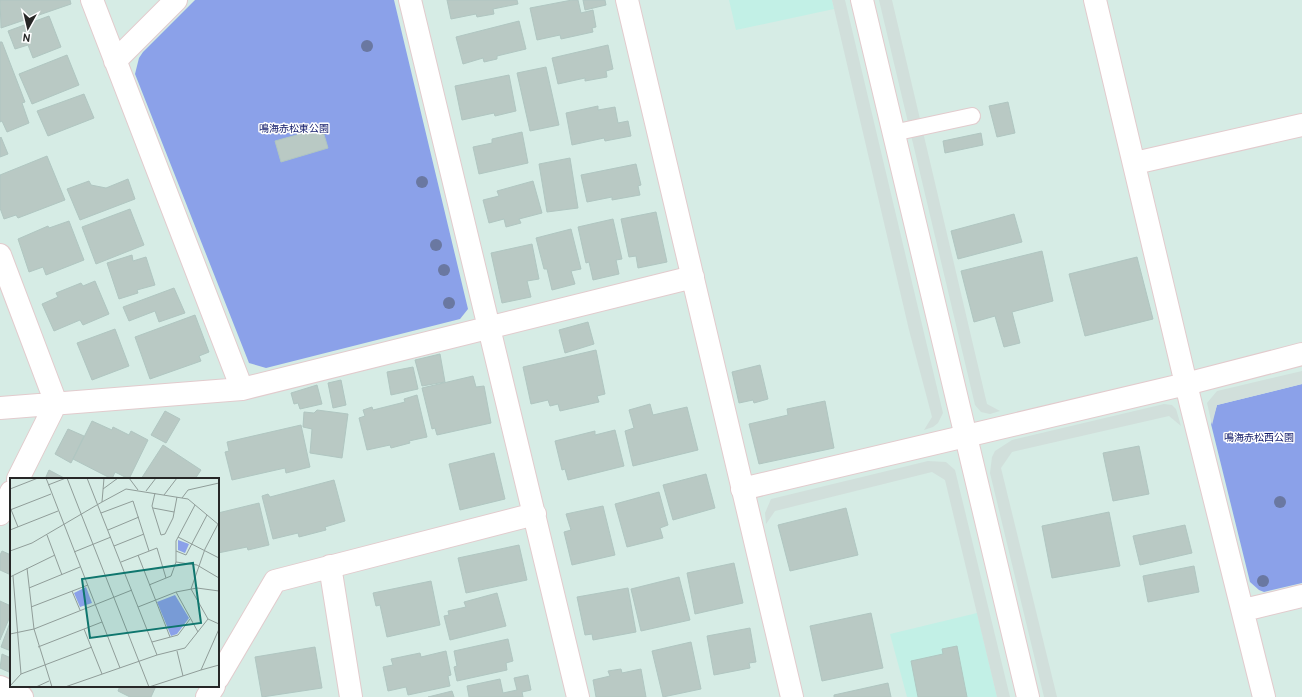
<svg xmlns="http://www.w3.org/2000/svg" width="1302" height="697" viewBox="0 0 1302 697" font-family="Overpass,'Noto Sans JP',sans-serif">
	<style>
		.education { fill: #c2f0e6 }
		.green { fill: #8ba1e9 }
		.plaza { fill: #d1dfdb }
		.building { fill: #b9c9c4; stroke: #b0c6c1 }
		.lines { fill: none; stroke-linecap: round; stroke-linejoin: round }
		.lane-casing { stroke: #e2cbcd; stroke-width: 18 }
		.street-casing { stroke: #e2cbcd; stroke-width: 24 }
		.secondary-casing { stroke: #e2cbcd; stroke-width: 24 }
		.lane { stroke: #fff; stroke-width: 16 }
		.street { stroke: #fff; stroke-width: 22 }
		.secondary { stroke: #fff; stroke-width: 22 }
		.tree { fill: #6a78a1 }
		.labels { text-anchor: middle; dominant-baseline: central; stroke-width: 3; stroke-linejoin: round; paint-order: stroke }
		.park-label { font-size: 10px; fill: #111a69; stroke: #fff }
		.inset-road { fill: none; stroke: #909d99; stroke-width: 1 }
		.view { fill: #0f766e; fill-opacity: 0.15; stroke: #0f766e; stroke-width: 2 }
		.inset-edge { fill: none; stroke: #272727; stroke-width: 2 }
	</style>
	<rect width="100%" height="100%" fill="#d6ece5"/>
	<path class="education" d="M729,0h103l2,9 -98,21z
		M977,613l20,84h-90l-17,-63z"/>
	<path class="green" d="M195,0h199l74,309 -8,10 -194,49 -17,-5 -114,-289 4,-16 4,-6z
		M1302,384v199l-38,9 -5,-2 -9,-8 -39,-158 6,-19z"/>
	<path class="plaza" d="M832,0h13l98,413 -5,10 -5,4 -9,3 8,-13 -23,-87z
		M879,0h13l95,404 13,7 -10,3 -9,-2 -6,-7z
		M1302,371v13l-85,21 -5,20 -5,-22 10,-12z
		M1164,404l8,1 4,4 5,17 -12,-10 -157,36 -11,16 56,229h-13l-54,-224 2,-16 3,-6 17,-11z
		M928,461l18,1 9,8 55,227h-13l-52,-217 -13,-8 -157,39 -9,13 -1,-11 6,-14z"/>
	<path class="building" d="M0,0h70l1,4 -70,24z
		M447,0h70l1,4 -25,5 1,5 -17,3 -1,-3 -25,5z
		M572,0h6l3,13 12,-3 3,17 -4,1 1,4 -32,7 -1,-4 -23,5 -7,-32z
		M583,0h22l1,5 -21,5z
		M49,16l12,31 -28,11 -5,-13 -13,4 -7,-18z
		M519,21l7,28 -29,7v3l-13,3 -1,-4 -20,6 -7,-27z
		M0,42h2l23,60 -3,1 7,20 -22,9 -5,-11 -2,1z
		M608,45l5,24 -7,2 1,6 -22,4v-3l-27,6 -6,-26z
		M67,55l12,30 -47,19 -13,-30z
		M546,67l13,58 -29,6 -13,-58z
		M509,75l7,36 -21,5 -1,-3 -32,7 -7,-34z
		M84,94l10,24 -46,18 -11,-25z
		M1008,102l7,31 -18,4 -8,-31z
		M598,106v4l17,-3 3,16 10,-2 3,15 -26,5 -1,-3 -32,7 -6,-32z
		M322,128l6,20 -47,14 -6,-21z
		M522,132l6,31 -49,11 -6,-27 19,-4v-4z
		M981,133l2,12 -38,8 -2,-12z
		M1,137l7,17 -8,3v-19z
		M47,156l18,44 -47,18 -2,-3 -12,4 -4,-11v-33z
		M570,158l8,50 -31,4 -8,-48z
		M636,164l5,21 -3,1 2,9 -28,5v-3l-25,5 -6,-27z
		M128,179l7,20 -55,21 -13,-31 22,-8 2,4 15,3z
		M533,181l9,32 -23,6 2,4 -15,4 -2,-8 -15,4 -6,-23 16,-4 -2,-5z
		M130,209l14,36 -48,19 -14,-37z
		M656,212l11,50 -29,6 -2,-12 -7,1 -8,-38z
		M1014,214l8,28 -64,17 -7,-28z
		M613,219l9,40 -6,1 3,14 -26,6 -4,-18 -3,1 -8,-36z
		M69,221l15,39 -38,15 -3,-8 -14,5 -11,-33 30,-13 1,2z
		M571,229l10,40 -10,2 4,13 -23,6 -5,-21h-3l-8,-31z
		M532,244l7,35 -12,2 4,16 -29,6 -11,-50z
		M1042,251l11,50 -41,11 8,31 -16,4 -9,-31 -21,6 -13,-51z
		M132,255l1,6 13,-4 9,28 -18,5 1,3 -19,6 -12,-36z
		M1137,257l16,62 -68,17 -16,-62z
		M95,281l14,33 -26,11 -3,-5 -26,11 -12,-27 16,-7 -2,-4 25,-10 2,3z
		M174,288l11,25 -26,9 -4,-11 -26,10 -6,-14z
		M195,315l14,37 -10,4 2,5 -51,18 -15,-42z
		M588,322l6,22 -29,9 -6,-23z
		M115,329l14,37 -37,14 -15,-37z
		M596,350l9,44 -8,2 2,6 -39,9 -2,-7 -8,2 -2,-6 -17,4 -8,-37z
		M440,354l5,28 -23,4 -7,-26z
		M760,365l8,34 -14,4 -1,-3 -14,3 -7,-31z
		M413,367l5,22 -27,6 -4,-23z
		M473,376l3,11 8,-1 7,37 -54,12 -2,-7 -3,1 -10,-41z
		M341,380l5,25 -13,3 -5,-25z
		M317,385l5,19 -22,5 -2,-6 -4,1 -3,-11z
		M417,395l10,42 -18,4 1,2 -19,5 -1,-3 -23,5 -8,-32 6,-2 -2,-6 9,-3 1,3 32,-8 -1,-3z
		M825,401l9,47 -75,16 -10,-40 39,-9 -1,-6z
		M650,404l3,11 34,-8 11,43 -65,16 -8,-35 9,-3 -5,-18z
		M317,410l31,4 -6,44 -32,-5 2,-24 -9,-2 1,-15 10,1z
		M165,411l15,8 -14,24 -15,-8z
		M92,421l20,9 1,-3 16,8 2,-4 17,9 -19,39 -14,-7 -3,7 -39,-20z
		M301,425l9,42 -24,6 -1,-5 -53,12 -7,-28 4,-1 -2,-9z
		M68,429l16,7 -13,27 -16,-9z
		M615,430l9,36 -56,14 -3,-11 -3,1 -7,-29 40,-10v4z
		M163,445l38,25 -6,9h-54z
		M1139,446l10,48 -36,7 -10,-48z
		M494,453l11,46 -45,11 -11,-46z
		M49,470l17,9h-21z
		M706,474l9,34 -42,12 -10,-35z
		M334,480l11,41 -20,6 1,3 -27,7 -1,-4 -25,6 -11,-43 6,-2 2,3z
		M659,492l9,33 -8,3 3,10 -36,9 -12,-43z
		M259,503l10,42 -21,5 -1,-3 -29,6v-40z
		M603,506l12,49 -43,10 -8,-33 7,-2 -5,-16z
		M846,508l12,47 -68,16 -12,-46z
		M1109,512l11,54 -68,12 -10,-52z
		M1185,525l7,28 -52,12 -7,-29z
		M519,545l8,35 -61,13 -8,-35z
		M2,551l9,4v20l-11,-5v-15z
		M734,563l9,40 -48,11 -8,-41z
		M1194,566l5,26 -51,10 -5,-26z
		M679,577l11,43 -49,11 -10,-42z
		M431,581l9,44 -53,12 -7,-32 -4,1 -3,-13z
		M628,588l8,44 -43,8 -1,-6 -7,1 -8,-38z
		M497,593l9,33 -56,14 -6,-24 5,-1 -1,-4 18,-4 -2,-5z
		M0,601l11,5v8l-11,26z
		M871,613l12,55 -61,13 -12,-55z
		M11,620v31l-10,-4z
		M750,628l6,34 -7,1 1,5 -36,7 -7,-39z
		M508,639l5,22 -7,2 1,7 -50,11 -3,-14 3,-1 -3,-15z
		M691,642l10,47 -38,8 -11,-46z
		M957,646l10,51h-49l-7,-36 32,-7 -1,-5z
		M315,647l7,41 -60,9 -7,-40z
		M446,651l5,24 -3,1 2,10 -42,9 -2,-8 -18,4 -5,-24 10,-2 -2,-6 29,-6 1,4z
		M2,654l9,4v15l-11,-5z
		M621,669l1,4 19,-4 5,28h-50l-3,-17 17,-4 -2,-5z
		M528,675l3,15 -9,2 1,5h-54l-2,-11 33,-7 3,14 14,-3 -3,-12z
		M888,683l3,14h-57v-2z
		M120,686h36l-5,11h-21l-12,-6z
		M452,691l2,6h-26z"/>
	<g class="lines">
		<g class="lane-casing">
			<path id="lane" d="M893,133l79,-17"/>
		</g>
		<g class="street-casing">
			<path id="street" d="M92,0l150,389
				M410,0l168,697
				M627,0l165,697
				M1095,0l96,405 73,292
				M115,61l61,-61
				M1135,163l167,-38
				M0,255l56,148 -38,76
				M0,408l242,-19 451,-112
				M742,489l444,-105 116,-30
				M0,514l11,-22
				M330,566l21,131
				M1244,610l58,-14
				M218,678l57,-97 260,-67
				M0,687l22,10
				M207,697l7,-11"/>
		</g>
		<g class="secondary-casing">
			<path id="secondary" d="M862,0l166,697"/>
		</g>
		<use href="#lane" class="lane"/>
		<use href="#street" class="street"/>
		<use href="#secondary" class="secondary"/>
	</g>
	<g class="tree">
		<circle cx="367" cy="46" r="6"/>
		<circle cx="422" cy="182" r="6"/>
		<circle cx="436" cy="245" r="6"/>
		<circle cx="444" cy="270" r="6"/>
		<circle cx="449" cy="303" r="6"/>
		<circle cx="1280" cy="502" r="6"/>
		<circle cx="1263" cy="581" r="6"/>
	</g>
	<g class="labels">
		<g class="park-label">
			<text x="294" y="129">鳴海赤松東公園</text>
			<text x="1259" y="438">鳴海赤松西公園</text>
		</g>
	</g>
	<g transform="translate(10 478)">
		<rect width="209" height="209" fill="#d6ece5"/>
		<path d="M168,62l11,4 -4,9 -7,-3zM76,109l6,16 -12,4 -6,-14zM165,117l14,23 -12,16 -6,2 -14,-34z" fill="#8ba1e9"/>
		<path class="inset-road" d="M36,0l74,190M57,0l82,209M77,0l70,177M94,0l-2,24 24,-13 62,10 31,26M119,0l9,12M38,7l18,-7M0,11l28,-11M93,11l15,-11M136,13l10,-13M145,15l-3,13 9,29 4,-1 8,-16 4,-21M154,17l13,-17M172,20l6,-8 31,-7M185,27l-19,36v21l21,3 22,13M0,29l8,20M143,30l21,4M0,32l41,-16M91,35l32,-12 16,50M208,46l-13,25 -14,40 17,30 11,5M0,52l48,-19M98,52l31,-13M37,57l15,40M168,59l41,21M104,68l30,-12M0,73l22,-8 70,-41M166,73l10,4 21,-40M64,74l37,-15M128,77l32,82M111,84l36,-14 9,30M17,90l7,61 18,58M3,98l8,98M0,99l45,-22M139,107l22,-9 5,-14M19,110l51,-21M62,113l8,19M166,114l22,40M21,129l57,-22M128,129l38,-15 21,-4 22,3M74,151l18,45M0,156l24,-5 98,-39M142,164l26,-7 12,-16M28,169l64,-25M167,173l6,25M191,192l18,-41M191,192l18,-5M0,208l11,-12 71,-27M26,209l13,-6M55,209l92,-32 28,-7 23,-29M139,209l52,-17"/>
		<path class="view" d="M183,85l8,60 -111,15 -8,-59z"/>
		<rect width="209" height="209" class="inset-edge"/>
	</g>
	<g transform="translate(28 28) rotate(188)" stroke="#ffffff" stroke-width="3" paint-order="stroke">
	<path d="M0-3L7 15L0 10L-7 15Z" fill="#272727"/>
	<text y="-6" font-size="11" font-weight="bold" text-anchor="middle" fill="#272727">N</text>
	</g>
</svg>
